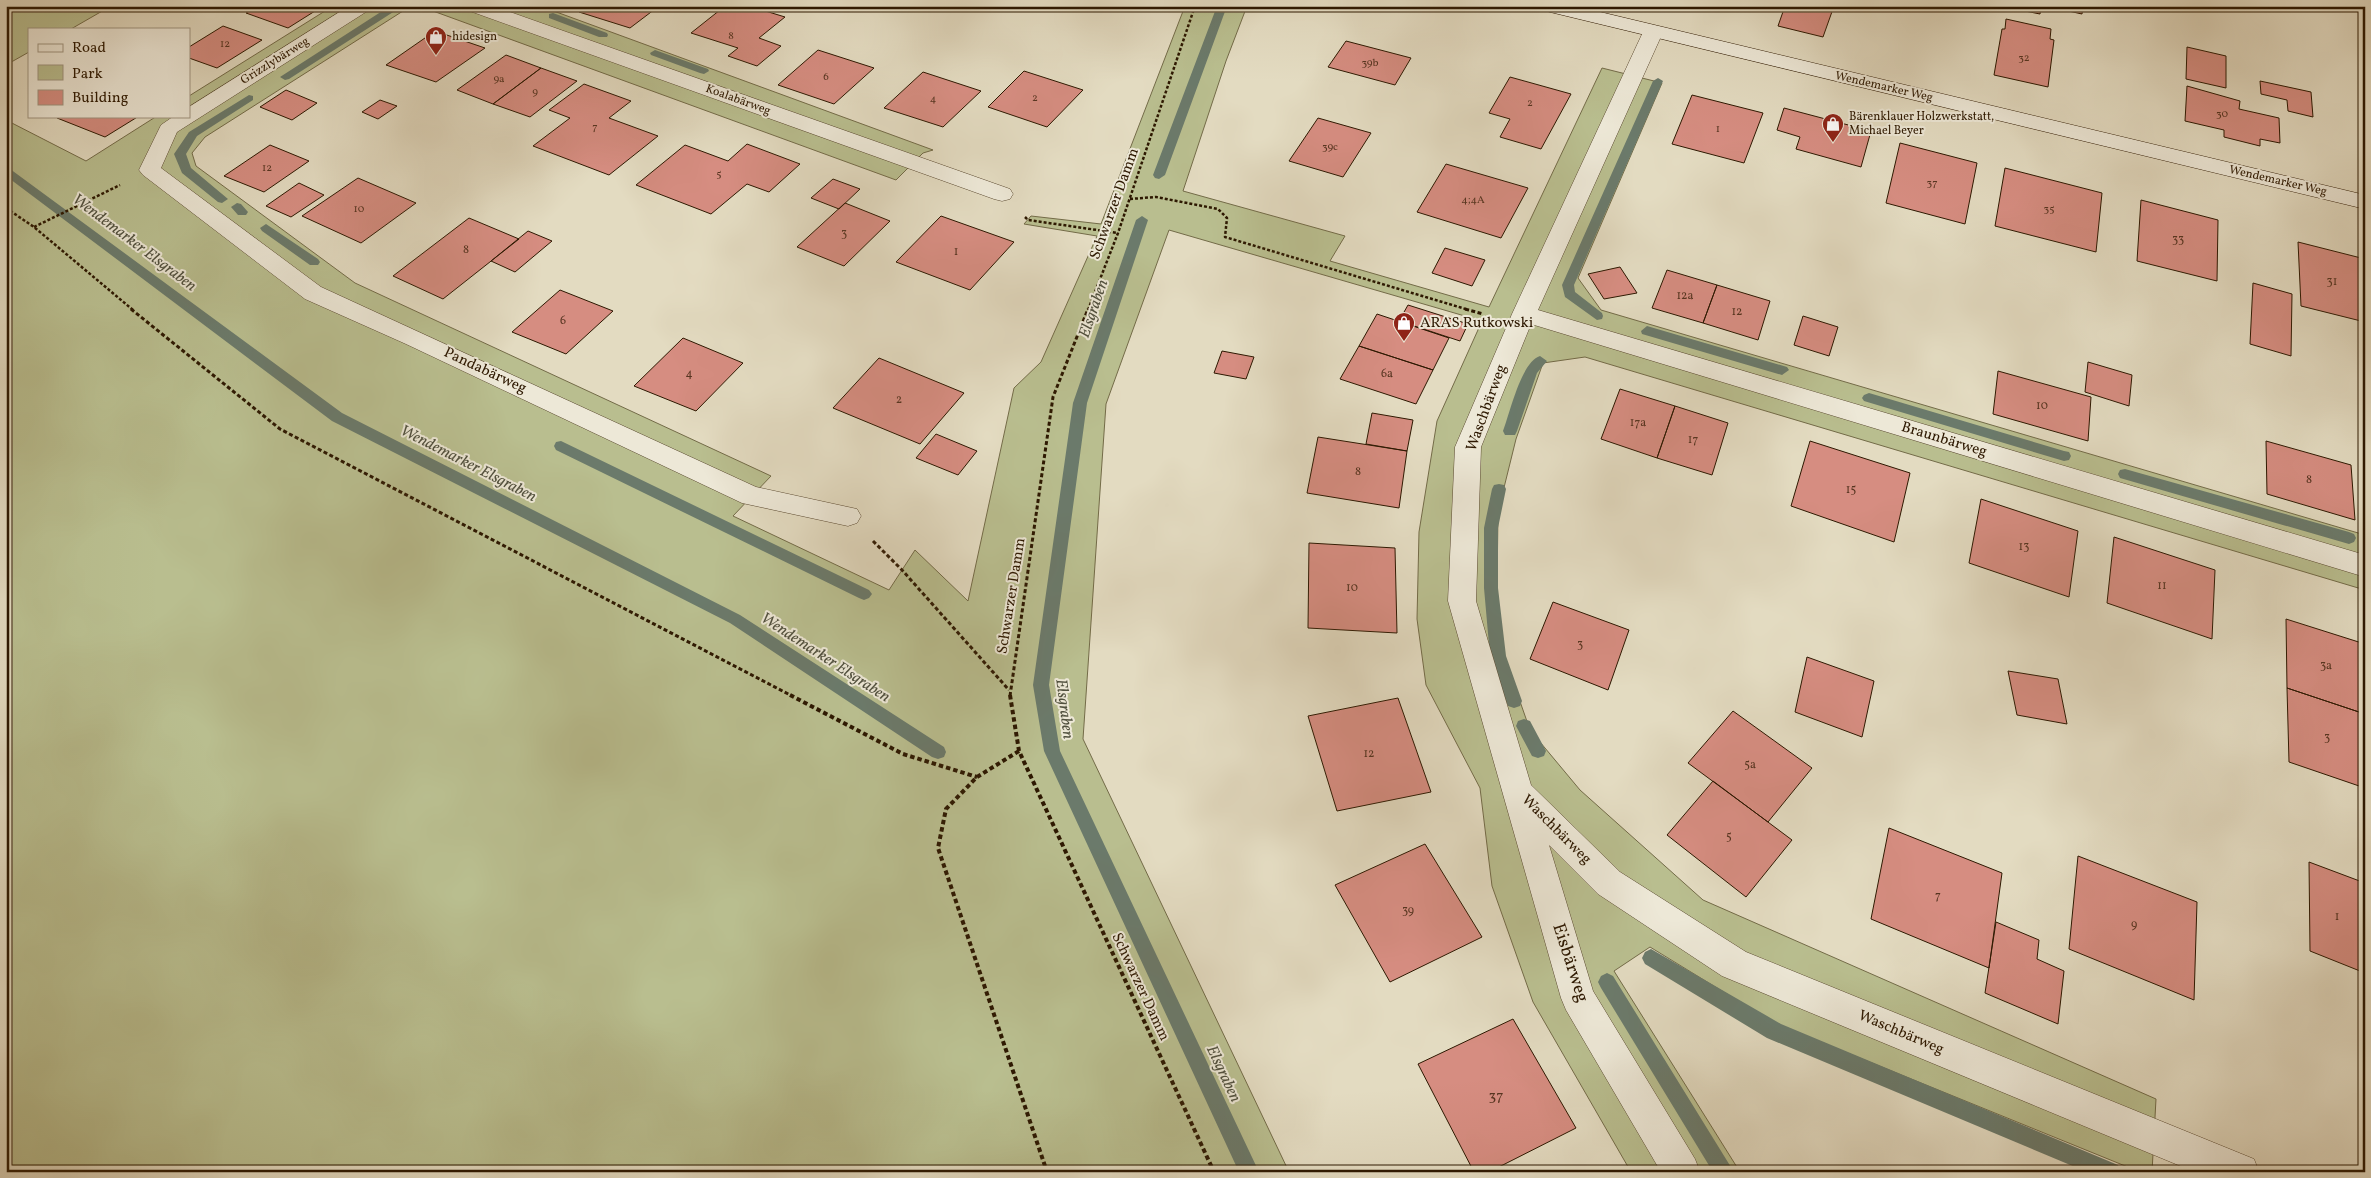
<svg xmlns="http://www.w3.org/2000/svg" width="2371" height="1178" viewBox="0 0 2371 1178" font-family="Vollkorn,serif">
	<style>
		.green { fill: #b9be8f; stroke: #736b48 }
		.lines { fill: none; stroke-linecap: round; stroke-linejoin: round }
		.stream { fill: #6b7a6b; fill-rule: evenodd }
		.building { fill: #d68d81; stroke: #2d1801 }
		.street-casing { stroke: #5a4931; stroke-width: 1 }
		.secondary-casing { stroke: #2d1801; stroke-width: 1 }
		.path-far2 { stroke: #2d1801; stroke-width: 2.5; stroke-dasharray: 3 2; stroke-linecap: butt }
		.path-far1 { stroke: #2d1801; stroke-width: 3; stroke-dasharray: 4 2.5; stroke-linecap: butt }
		.path { stroke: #2d1801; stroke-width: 4; stroke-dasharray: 4.5 3; stroke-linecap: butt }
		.street { fill: #ede8d7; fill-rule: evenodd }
		.secondary { fill: #ede8d7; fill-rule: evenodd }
		.labels { text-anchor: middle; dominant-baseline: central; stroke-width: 4; stroke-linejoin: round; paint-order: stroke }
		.far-number-label { font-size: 11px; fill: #573521 }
		.far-poi-label { font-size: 12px; fill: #2d1801; stroke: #ede8d7; text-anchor: start }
		.far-street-label { font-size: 12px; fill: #2d1801; stroke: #ede8d7 }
		.number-label { font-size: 12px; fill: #573521 }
		.street-label { font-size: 15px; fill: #2d1801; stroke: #ede8d7 }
		.poi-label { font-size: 15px; fill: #2d1801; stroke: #ede8d7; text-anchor: start }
		.near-number-label { font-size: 15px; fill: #573521 }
		.water-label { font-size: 16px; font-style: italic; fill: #51513f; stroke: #ede8d7 }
		.near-street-label { font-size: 18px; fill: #2d1801; stroke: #ede8d7 }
	</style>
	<rect width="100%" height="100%" fill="#e3dbc1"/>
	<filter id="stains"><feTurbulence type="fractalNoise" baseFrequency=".004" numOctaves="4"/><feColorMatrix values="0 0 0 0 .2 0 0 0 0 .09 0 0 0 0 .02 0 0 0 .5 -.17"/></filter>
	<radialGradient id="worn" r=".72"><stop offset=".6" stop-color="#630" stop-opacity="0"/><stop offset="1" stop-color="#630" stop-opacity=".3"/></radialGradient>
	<path class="green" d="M6,6h105l-40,23h-42v23l-23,13z
		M333,6h207l393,144 -10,3 -27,27 -474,-173 -19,4 -198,126 -13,16 4,13 159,117 416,193 -38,40 156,74 26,-40 53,51 46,-213 27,-26 56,-126 -73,-12 7,-8 70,8 84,-218h62l-21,55 -43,130 162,45 -15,25 159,46 113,-239 60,15 -84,195 23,32 764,225v55l-780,-233 -42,6 -27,76 -18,73 -1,77 6,64 27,77 50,60 123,110 453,199 -4,73h-12l-364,-148 -126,-77 -36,24 126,201h-109l-98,-170 -41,-116 -12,-98 -54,-103 -9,-66 2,-87 18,-111 45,-100 -313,-91 -63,174 -23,335 206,433h-1283v-1052l80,41 71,-45h32v-20z"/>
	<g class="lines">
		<path class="stream" d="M390,6l11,1 -112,72 -4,1 -5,-3z
			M1217,6h10l-62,169 -6,4 -4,-1 -2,-3z
			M553,13l54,20 1,2 -1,2h-8l-50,-19v-4z
			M655,50l53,19 1,2 -5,3 -4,-1 -49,-18 -1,-2z
			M1658,78l5,3 -89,204 1,7 27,21 1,3 -1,3 -5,1 -32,-23 -3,-12 91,-204z
			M249,95l4,1v4l-56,36 -11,18 5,14 37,31 -6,4 -4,-1 -36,-29 -8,-19 15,-22z
			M6,166l336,247 398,202 204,132 2,5 -2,5 -6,2 -6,-2 -202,-134 -398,-202 -326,-245z
			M237,203l4,1 7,8 -2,3h-8l-7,-8z
			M1142,216l6,4 -61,183 -38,282 11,66 199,421h-20l-195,-421 -11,-66 40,-282 63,-183z
			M266,224l52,35 2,3 -2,3h-8l-48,-34 -2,-3z
			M1647,326l140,41 2,3 -7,5 -140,-41 -1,-3z
			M1540,356l7,5 -10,12 -20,58 -2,4h-10l-2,-4c7,-18 18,-69 37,-75z
			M1869,393l195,58 5,1 2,4 -2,4 -5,1 -200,-60 -2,-3 2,-3z
			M561,441l308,149 3,4 -3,4 -5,2 -5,-2 -303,-148 -2,-4 2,-4z
			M2125,469l224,63 5,2 2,4 -2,4 -5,2 -229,-66 -2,-4 2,-4z
			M1499,484l5,1 2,4 -8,39v60l8,68 16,45 -2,5 -6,2 -6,-2 -2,-5 -16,-45 -6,-68v-60l8,-39 2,-4z
			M1524,719l6,2 16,30 -2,5 -6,2 -6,-2 -16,-30 2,-5z
			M1651,949l130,75 337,141 3,7h-34l-320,-134 -122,-74 -3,-6 3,-6z
			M1607,973l6,3 121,196h-21l-112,-184 -3,-6 3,-6z"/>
	</g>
	<path class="building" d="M242,6h81l-35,22 -42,-15 5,-3z
		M587,6h72l-29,22 -51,-16z
		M725,6h24l36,11 -26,21 22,8 -24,20 -29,-10 10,-8 -47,-15z
		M1785,6h49l-11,31 -45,-11z
		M2016,6h25l-1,8 -25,-5z
		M2046,6h37l-1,8z
		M2006,19l45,10 -1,10 4,1 -6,47 -54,-12 8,-46h3z
		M223,26l39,14 -45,28 -28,-10v-11z
		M435,31l50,17 -49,34 -50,-17z
		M1346,41l65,17 -16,27 -67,-18z
		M2187,47l39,9v32l-40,-9z
		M818,50l56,18 -40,36 -56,-19z
		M506,55l35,13 -48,36 -36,-14z
		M541,68l36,13 -47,36 -37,-13z
		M1024,71l59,19 -36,37 -59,-20z
		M923,72l58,19 -38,36 -59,-19z
		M1510,77l61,17 -30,55 -41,-12 10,-18 -21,-6z
		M2260,81l51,11 2,25 -25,-6 -1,-11 -26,-6z
		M584,84l47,17 -22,17 49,18 -49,39 -76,-29 37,-28 -21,-8z
		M2187,86l53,15 -1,8 40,9 1,25 -20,-4v7l-36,-9v-7l-39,-9z
		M286,90l31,13 -25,17 -32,-13z
		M1692,95l71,18 -19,50 -72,-19z
		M380,100l17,6 -19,13 -16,-7z
		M1784,108l87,23 -10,36 -65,-18 4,-12 -23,-7z
		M59,116h80l-34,21 -48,-19z
		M1318,118l53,15 -28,44 -54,-16z
		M1900,143l77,20 -12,61 -79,-21z
		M747,144l53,20 -31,28 -22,-8 -36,30 -75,-29 49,-40 43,16z
		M270,145l39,16 -45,31 -40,-16z
		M1446,164l82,24 -27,50 -84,-26z
		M2005,168l97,25 -6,59 -101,-26z
		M358,178l58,25 -55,40 -59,-27z
		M833,179l27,10 -21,20 -28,-11z
		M299,183l25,12 -33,22 -25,-11z
		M2141,200l77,20 -1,61 -80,-20z
		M845,203l45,18 -46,45 -47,-19z
		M941,216l73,26 -44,48 -74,-28z
		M469,218l50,21 -76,60 -50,-23z
		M528,231l24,10 -37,31 -24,-11z
		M2298,242l67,17v63l-64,-16z
		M1445,248l40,12 -13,26 -40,-13z
		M1620,267l17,26 -33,6 -16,-25z
		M1667,270l50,15 -14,38 -51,-15z
		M2253,283l39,11 -1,62 -41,-12z
		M1717,285l53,16 -12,39 -55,-17z
		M560,290l53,21 -47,43 -54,-22z
		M1408,305l60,19 -8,17 -61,-20z
		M1377,314l72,24 -16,32 -74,-24z
		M1803,316l35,11 -9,29 -35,-11z
		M683,338l60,25 -47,48 -62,-25z
		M1359,346l74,24 -17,34 -76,-25z
		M1222,351l32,6 -8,22 -32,-6z
		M879,358l85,35 -44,51 -87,-36z
		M2088,362l44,13 -3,31 -44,-14z
		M1998,371l93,26 -3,44 -95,-27z
		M1620,389l55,17 -18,52 -56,-19z
		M1675,406l53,17 -16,52 -55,-17z
		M1372,413l41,7 -6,31 -41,-7z
		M936,434l41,17 -19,24 -42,-17z
		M1318,437l89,14 -8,57 -92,-15z
		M1810,441l100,32 -16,69 -103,-36z
		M2266,441l85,24 4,55 -88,-26z
		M1981,499l97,32 -9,66 -100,-34z
		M2114,537l101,33 -3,69 -105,-36z
		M1309,543l86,5 2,85 -89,-5z
		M1553,602l76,28 -21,60 -78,-31z
		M2286,619l79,25v70l-78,-26z
		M1807,657l67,24 -12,56 -67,-25z
		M2008,671l50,8 9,45 -50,-9z
		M2287,688l78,26v74l-76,-26z
		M1398,698l33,94 -94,19 -29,-95z
		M1733,711l79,57 -44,54 -80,-59z
		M1713,781l79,59 -46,57 -79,-62z
		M1889,828l113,45 -13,95 -118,-49z
		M1425,844l57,93 -92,45 -55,-97z
		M2078,856l119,46 -3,98 -125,-51z
		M2309,862l56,21v90l-55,-22z
		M1996,922l43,18 -2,19 27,12 -6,53 -73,-31z
		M1513,1019l63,109 -87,44h-15l-56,-108z"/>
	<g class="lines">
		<g class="street-casing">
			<path id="street" d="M349,6h22l-2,4 -192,122 -16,36 160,119 435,200 101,22 4,7 -4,7 -9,3 -106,-23 -336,-159 -101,-45 -162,-124 -4,-5 22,-45 13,-9h15v-9z
				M465,6h28l517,183 3,5 -3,5 -8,2 -8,-2 -527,-189z
				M1653,26l7,2 3,4 -125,278 827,245v22l-834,-253 -50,123 -5,154 55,184 89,87 126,80 508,207 5,13h-64l-473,-196 -124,-82 -49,-49 44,146 102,168 5,13h-39l-95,-162 -5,-12 -113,-397 7,-154 57,-133 131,-282 3,-4z"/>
		</g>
		<g class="secondary-casing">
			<path id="secondary" d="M1541,6h34l790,189v14l-815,-197 -7,-2z"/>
		</g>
		<path class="path-far2" d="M1130,199l26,-2 62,12 9,9 -2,19 244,73
			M6,208l28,19 99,83
			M1025,217l3,3 90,13
			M34,227l86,-42
			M1088,310l30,-77 77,-227"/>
		<path class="path-far1" d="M131,309l149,120 512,267
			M1465,309l18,5
			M873,541l29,29 107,120
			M1010,696l43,-299 35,-88"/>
		<path class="path" d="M790,695l113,59 74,23
			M1010,695l9,56 195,421
			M1019,751l-42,26 -31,32 -8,39 109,324"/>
		<use href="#street" class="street"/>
		<use href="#secondary" class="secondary"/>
	</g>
	<defs>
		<g id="shop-pin" transform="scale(1.125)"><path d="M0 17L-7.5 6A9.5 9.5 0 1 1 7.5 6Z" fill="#8f2418" stroke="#ede8d7"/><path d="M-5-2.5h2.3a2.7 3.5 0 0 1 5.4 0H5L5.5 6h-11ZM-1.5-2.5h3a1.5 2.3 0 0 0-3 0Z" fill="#fff"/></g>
	</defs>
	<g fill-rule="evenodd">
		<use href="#shop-pin" x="436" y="37"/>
		<use href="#shop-pin" x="1833" y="124"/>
		<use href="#shop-pin" x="1404" y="323"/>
	</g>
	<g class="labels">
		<g class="far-number-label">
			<text x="731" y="36">8</text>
			<text x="225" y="44">12</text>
			<text x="2024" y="58">32</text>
			<text x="1370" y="63">39b</text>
			<text x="826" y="77">6</text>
			<text x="499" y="79">9a</text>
			<text x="535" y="92">9</text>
			<text x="1035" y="98">2</text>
			<text x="933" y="99">4</text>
			<text x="1530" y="103">2</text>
			<text x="2222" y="114">30</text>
			<text x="595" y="127">7</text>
			<text x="1718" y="129">1</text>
			<text x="1330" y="147">39c</text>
			<text x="267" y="168">12</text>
			<text x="719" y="174">5</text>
			<text x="1932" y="183">37</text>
			<text x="1473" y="200">4;4A</text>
			<text x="359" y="209">10</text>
			<text x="2049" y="209">35</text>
		</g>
		<g class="far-poi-label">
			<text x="452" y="37">hidesign</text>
			<text x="1849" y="117">Bärenklauer Holzwerkstatt,<tspan x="1849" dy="14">Michael Beyer</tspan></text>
		</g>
		<g class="far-street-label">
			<text transform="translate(275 61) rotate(-32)">Grizzlybärweg</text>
			<text transform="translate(1884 87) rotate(13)">Wendemarker Weg</text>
			<text transform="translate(738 100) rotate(20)">Koalabärweg</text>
			<text transform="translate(2278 181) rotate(13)">Wendemarker Weg</text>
		</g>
		<g class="number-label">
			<text x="844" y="234">3</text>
			<text x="2178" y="240">33</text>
			<text x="466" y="250">8</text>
			<text x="956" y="252">1</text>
			<text x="2332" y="282">31</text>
			<text x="1685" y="296">12a</text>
			<text x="1737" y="312">12</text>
			<text x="563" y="321">6</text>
			<text x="689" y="374">4</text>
			<text x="1387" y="374">6a</text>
			<text x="899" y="400">2</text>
			<text x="2042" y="406">10</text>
			<text x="1638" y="423">17a</text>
			<text x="1693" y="440">17</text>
			<text x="1358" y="472">8</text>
			<text x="2309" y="480">8</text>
			<text x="1851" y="490">15</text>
			<text x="2024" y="547">13</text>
			<text x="2162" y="586">11</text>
			<text x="1352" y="588">10</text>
			<text x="1580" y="645">3</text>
			<text x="2326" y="666">3a</text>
			<text x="2327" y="738">3</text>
			<text x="1369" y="754">12</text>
			<text x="1750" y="765">5a</text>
			<text x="1729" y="837">5</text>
			<text x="1938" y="896">7</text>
			<text x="1408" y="911">39</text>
			<text x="2337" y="917">1</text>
			<text x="2134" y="925">9</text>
		</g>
		<g class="street-label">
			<text transform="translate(1115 204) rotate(-70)">Schwarzer Damm</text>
			<text transform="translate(485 371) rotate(25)">Pandabärweg</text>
			<text transform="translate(1487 408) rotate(-70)">Waschbärweg</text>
			<text transform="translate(1944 440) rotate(17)">Braunbärweg</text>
			<text transform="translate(1012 596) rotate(-81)">Schwarzer Damm</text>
			<text transform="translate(1556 830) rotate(45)">Waschbärweg</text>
			<text transform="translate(1140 987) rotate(65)">Schwarzer Damm</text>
			<text transform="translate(1901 1033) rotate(23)">Waschbärweg</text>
		</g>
		<g class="poi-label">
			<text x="1420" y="323">ARAS Rutkowski</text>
		</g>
		<g class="near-number-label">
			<text x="1496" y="1096">37</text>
		</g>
		<g class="water-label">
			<text transform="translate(134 243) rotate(37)">Wendemarker Elsgraben</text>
			<text transform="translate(1094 309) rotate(-71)">Elsgraben</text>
			<text transform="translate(468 464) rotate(27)">Wendemarker Elsgraben</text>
			<text transform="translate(825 658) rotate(33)">Wendemarker Elsgraben</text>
			<text transform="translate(1064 709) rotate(83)">Elsgraben</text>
			<text transform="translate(1223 1074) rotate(65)">Elsgraben</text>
		</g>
		<g class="near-street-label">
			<text transform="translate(1570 963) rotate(72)">Eisbärweg</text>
		</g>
	</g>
	<rect width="2371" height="1178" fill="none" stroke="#e3dbc1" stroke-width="25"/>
	<rect x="8" y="8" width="2356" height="1163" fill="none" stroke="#2d1801" stroke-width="2.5"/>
	<rect x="12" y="12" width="2346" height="1153" fill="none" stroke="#2d1801"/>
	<rect x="28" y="28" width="162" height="90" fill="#ede8d7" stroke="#a09581"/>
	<rect x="38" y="44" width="25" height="8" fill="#ede8d7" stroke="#a09581"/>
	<text x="72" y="52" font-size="15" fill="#2d1801">Road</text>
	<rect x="38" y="65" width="25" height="15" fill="#b9be8f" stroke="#a09581"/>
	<text x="72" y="78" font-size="15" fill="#2d1801">Park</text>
	<rect x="38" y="90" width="25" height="15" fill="#d68d81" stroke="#a09581"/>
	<text x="72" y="102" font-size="15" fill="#2d1801">Building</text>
	<rect width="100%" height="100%" filter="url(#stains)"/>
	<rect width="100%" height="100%" fill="url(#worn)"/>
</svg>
